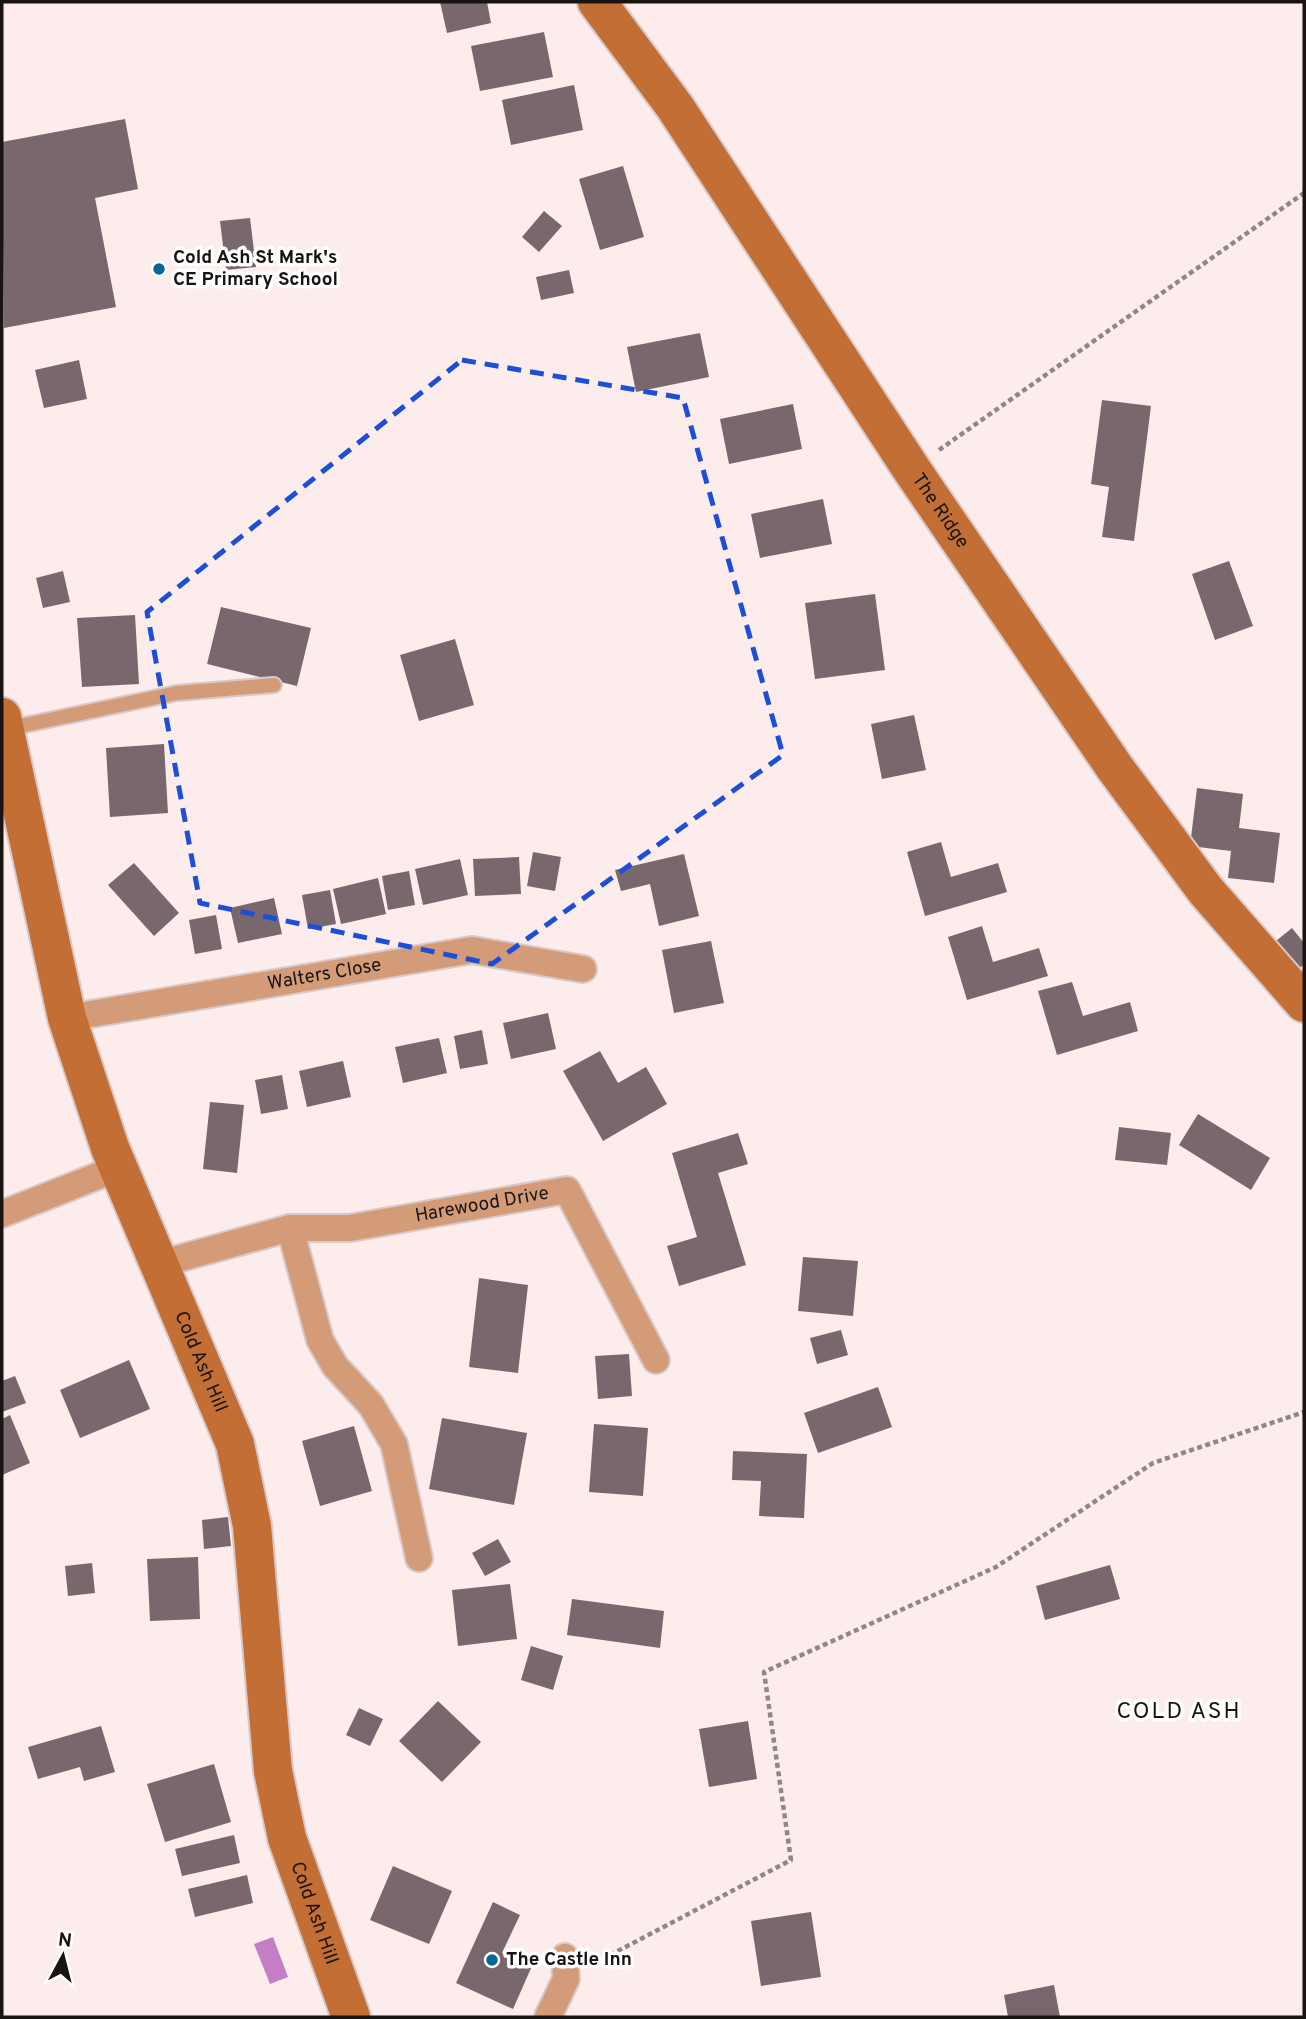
<svg xmlns="http://www.w3.org/2000/svg" width="1306" height="2019" viewBox="0 0 1306 2019" font-family="Overpass,sans-serif">
	<style>
		.water { fill: #c37ec6 }
		.building { fill: #78686e }
		.lines { fill: none; stroke-linecap: round; stroke-linejoin: round }
		.lane-casing { stroke: #d8c9c8; stroke-width: 18 }
		.street-casing { stroke: #d8c9c8; stroke-width: 30 }
		.secondary-casing { stroke: #d8c9c8; stroke-width: 42 }
		.path { stroke: #918685; stroke-width: 4.5; stroke-dasharray: 5 3.5; stroke-linecap: butt }
		.lane { stroke: #d49b78; stroke-width: 14 }
		.street { stroke: #d49b78; stroke-width: 26 }
		.secondary { stroke: #c26e35; stroke-width: 38 }
		.marked { fill: none; stroke: #1d4ed8; stroke-width: 5; stroke-dasharray: 14 9; stroke-linejoin: round }
		.poi-dot { fill: #046897; stroke: #fdfefd; stroke-width: 2.5 }
		.labels { text-anchor: middle; dominant-baseline: central; stroke-width: 7; stroke-linejoin: round; paint-order: stroke }
		.poi-label { font-size: 19px; font-weight: bold; fill: #191312; stroke: #fdfefd; text-anchor: start }
		.street-label { font-size: 19px; fill: #191312; stroke: #fdfefd }
		.quarter-label { font-size: 23px; letter-spacing: 2px; fill: #191312; stroke: #fdfefd }
	</style>
	<rect width="100%" height="100%" fill="#fceceb"/>
	<path class="water" d="M273,1937l15,40 -18,7 -16,-40z"/>
	<path class="building" d="M440,2h47l4,21 -44,10z
		M544,32l9,45 -73,14 -9,-45z
		M574,85l9,45 -72,15 -9,-45z
		M125,119l13,70 -43,9 21,109 -112,21 -2,-186z
		M623,166l21,71 -44,13 -21,-71z
		M544,211l18,15 -23,26 -17,-15z
		M250,218l6,49 -30,3 -6,-49z
		M569,270l5,23 -33,7 -5,-23z
		M700,333l9,44 -73,15 -9,-45z
		M79,360l8,39 -43,9 -9,-38z
		M1102,400l49,6 -17,135 -32,-4 7,-50 -18,-3z
		M793,404l9,45 -73,15 -9,-45z
		M823,499l9,45 -72,14 -9,-44z
		M1229,561l24,65 -38,14 -23,-66z
		M63,571l7,31 -27,6 -7,-30z
		M875,594l10,76 -70,9 -10,-76z
		M221,607l90,21 -14,58 -90,-22z
		M135,615l4,69 -57,3 -5,-69z
		M455,639l19,66 -55,16 -19,-66z
		M914,715l12,55 -44,9 -11,-55z
		M164,744l4,69 -58,4 -4,-69z
		M1197,788l46,6 -4,34 41,5 -6,50 -46,-5 3,-27 -41,-5z
		M941,842l10,35 47,-14 9,29 -82,24 -18,-64z
		M533,852l28,5 -6,34 -28,-5z
		M684,854l15,62 -40,10 -9,-42 -29,7 -6,-21z
		M519,857l2,37 -46,2 -2,-37z
		M460,859l8,36 -45,10 -8,-36z
		M134,863l45,50 -25,23 -46,-51z
		M409,871l6,34 -27,5 -6,-34z
		M378,878l8,36 -45,10 -8,-35z
		M330,890l6,34 -28,5 -6,-34z
		M274,898l8,36 -44,9 -8,-35z
		M216,915l6,34 -27,5 -6,-34z
		M982,926l11,36 46,-14 9,28 -81,24 -19,-63z
		M1292,928l12,15v21l-5,5 -23,-28z
		M711,941l13,62 -50,10 -12,-63z
		M1072,982l11,34 47,-14 8,29 -81,24 -19,-64z
		M548,1013l8,36 -45,10 -8,-36z
		M482,1030l6,34 -28,5 -6,-33z
		M439,1038l8,35 -44,10 -8,-36z
		M600,1051l18,32 28,-16 21,37 -64,37 -40,-70z
		M343,1061l8,36 -44,10 -8,-36z
		M282,1075l6,34 -27,5 -6,-34z
		M210,1102l34,3 -7,68 -34,-4z
		M1198,1114l72,44 -19,32 -72,-45z
		M1119,1127l52,6 -4,32 -52,-5z
		M738,1133l10,31 -30,9 28,92 -67,21 -12,-40 30,-9 -25,-84z
		M803,1257l55,4 -5,55 -55,-5z
		M479,1278l49,7 -10,88 -49,-6z
		M841,1330l7,25 -31,9 -7,-26z
		M629,1354l3,42 -34,3 -3,-43z
		M129,1360l21,49 -70,29 -20,-48z
		M15,1376l11,27 -24,9v-31z
		M878,1387l14,40 -74,26 -14,-40z
		M10,1415l20,48 -28,12v-56z
		M442,1418l85,15 -13,72 -85,-16z
		M594,1424l54,4 -5,68 -54,-4z
		M354,1426l18,65 -52,15 -18,-65z
		M733,1451l74,3 -3,64 -45,-2 2,-35 -29,-1z
		M228,1517l3,29 -27,3 -2,-29z
		M498,1539l13,23 -26,14 -13,-23z
		M198,1557l2,62 -50,2 -3,-62z
		M92,1563l3,30 -27,3 -3,-30z
		M1110,1565l10,34 -75,21 -9,-34z
		M510,1584l7,55 -59,7 -6,-56z
		M572,1599l92,12 -4,37 -93,-13z
		M531,1646l32,10 -10,34 -32,-10z
		M438,1701l43,41 -39,40 -43,-41z
		M359,1708l24,11 -13,27 -24,-11z
		M748,1721l9,58 -48,8 -10,-58z
		M101,1726l14,46 -31,9 -4,-14 -42,12 -10,-32z
		M214,1764l17,58 -66,20 -18,-58z
		M234,1835l6,28 -58,13 -7,-27z
		M393,1866l59,25 -23,53 -59,-24z
		M247,1875l6,28 -58,14 -7,-28z
		M493,1902l27,13 -18,38 30,13 -19,43 -57,-26z
		M811,1912l10,65 -60,9 -10,-65z
		M1054,1985l6,32h-52l-4,-22z"/>
	<g class="lines">
		<g class="lane-casing">
			<path id="lane" d="M6,729l171,-36 97,-8"/>
		</g>
		<g class="street-casing">
			<g id="street">
				<path id="s1" d="M67,1018l405,-68 111,19"/>
				<path d="M2,1214l116,-46"/>
				<path d="M159,1264l131,-36"/>
				<path id="s2" d="M419,1558l-25,-114 -23,-39 -36,-39 -15,-26 -30,-112h60l217,-38 89,170"/>
				<path d="M548,2017l18,-38 -1,-22"/>
			</g>
		</g>
		<g class="secondary-casing">
			<g id="secondary">
				<path id="s3" d="M597,2l78,105 237,363 203,298 91,123 98,112"/>
				<path id="s4" d="M2,717l65,301 43,130 125,296 17,82 21,245 14,67 64,179"/>
			</g>
		</g>
		<path class="path" d="M939,450l365,-257
			M595,1963l196,-103 -27,-188 232,-105 157,-104 151,-51"/>
		<use href="#lane" class="lane"/>
		<use href="#street" class="street"/>
		<use href="#secondary" class="secondary"/>
	</g>
	<path class="marked" d="M462,360l221,38 100,357 -291,209 -292,-61 -53,-291z"/>
	<g class="poi-dot">
		<circle cx="159" cy="269" r="7"/>
		<circle cx="492" cy="1960" r="7"/>
	</g>
	<g class="labels">
		<g class="poi-label">
			<text x="173" y="258">Cold Ash St Mark's<tspan x="173" dy="22">CE Primary School</tspan></text>
			<text x="506" y="1960">The Castle Inn</text>
		</g>
		<g class="street-label">
			<text stroke="none"><textPath href="#s3" startOffset="614">The Ridge</textPath></text>
			<text stroke="none"><textPath href="#s1" startOffset="261">Walters Close</textPath></text>
			<text stroke="none"><textPath href="#s2" startOffset="555">Harewood Drive</textPath></text>
			<text stroke="none"><textPath href="#s4" startOffset="677">Cold Ash Hill</textPath></text>
			<text stroke="none"><textPath href="#s4" startOffset="1244">Cold Ash Hill</textPath></text>
		</g>
		<g class="quarter-label">
			<text x="1179" y="1712">COLD ASH</text>
		</g>
	</g>
	<rect width="1306" height="2019" fill="none" stroke="#191312" stroke-width="7"/>
	<g transform="translate(63 1956) rotate(7)" stroke="#fdfefd" stroke-width="5" paint-order="stroke">
	<path d="M0-5L12 26L0 18L-12 26Z" fill="#191312"/>
	<text y="-10" font-size="19" font-weight="bold" text-anchor="middle" fill="#191312">N</text>
	</g>
</svg>
